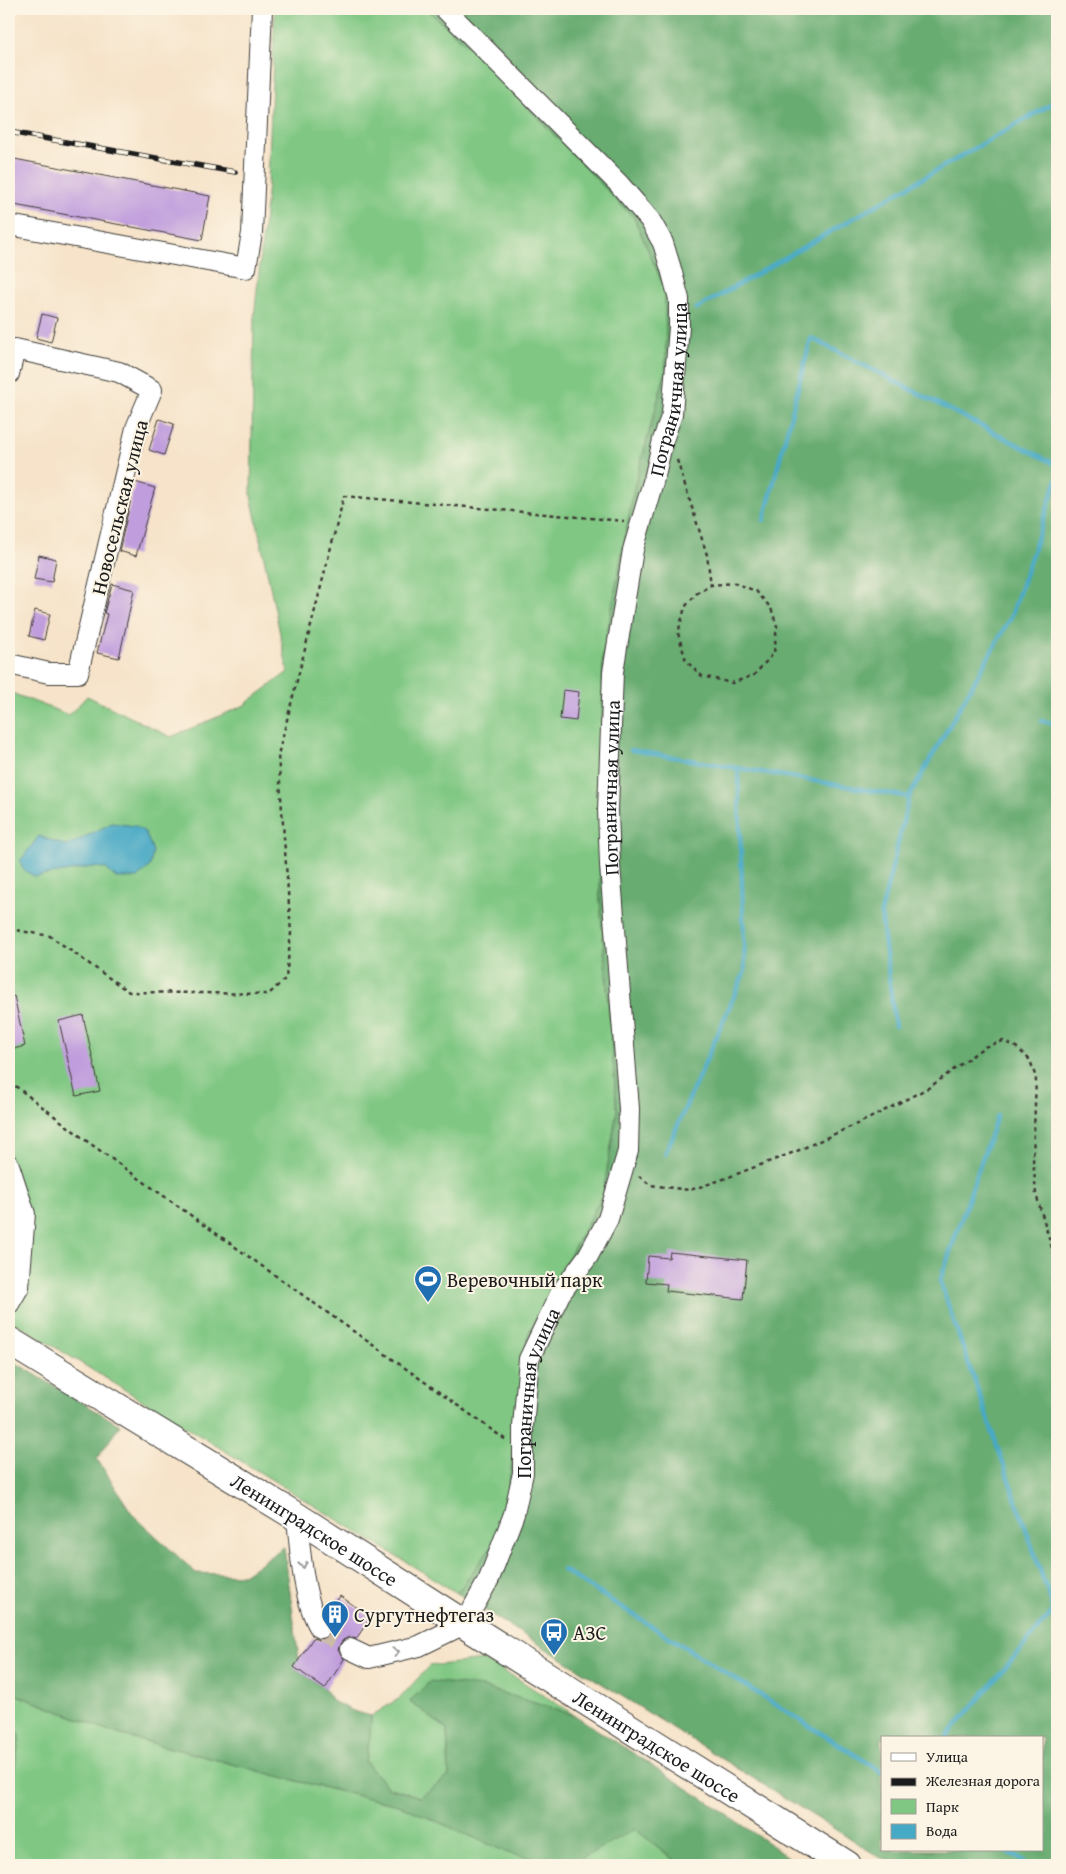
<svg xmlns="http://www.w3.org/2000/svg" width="1066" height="1874" viewBox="0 0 1066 1874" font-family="'Gentium Book Plus',serif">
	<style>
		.green { fill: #80c783; stroke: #4e7250 }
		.forest { fill: #68ac71; stroke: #426446; fill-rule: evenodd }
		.water { fill: #46a9c5; stroke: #316270 }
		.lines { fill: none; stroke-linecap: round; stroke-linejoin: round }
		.stream { stroke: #46a9c5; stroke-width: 4.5 }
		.building { fill: #c09ddd }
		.minor-tunnel { stroke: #cabba6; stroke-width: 20; stroke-dasharray: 20 10; stroke-linecap: butt }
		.minor-casing { stroke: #3d3a36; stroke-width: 22 }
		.highway-casing { stroke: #3d3a36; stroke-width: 30 }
		.path { stroke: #3d3a36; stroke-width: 2.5; stroke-dasharray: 4 4; stroke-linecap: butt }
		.minor { stroke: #fff; stroke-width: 20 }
		.highway { stroke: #fff; stroke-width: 28 }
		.rail-casing { stroke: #1c1c1c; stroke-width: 5.5 }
		.rail { stroke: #fcf5e5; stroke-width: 4; stroke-dasharray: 11; stroke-linecap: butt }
		.oneway { stroke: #999 }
		.labels { text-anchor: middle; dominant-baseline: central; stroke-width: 4; stroke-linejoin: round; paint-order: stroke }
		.street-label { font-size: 20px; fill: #1c1c1c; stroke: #fcf5e5 }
		.poi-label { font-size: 20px; fill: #1c1c1c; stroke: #fcf5e5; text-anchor: start }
	</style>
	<rect width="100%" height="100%" fill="#fcf5e5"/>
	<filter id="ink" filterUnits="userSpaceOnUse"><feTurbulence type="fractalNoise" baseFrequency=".02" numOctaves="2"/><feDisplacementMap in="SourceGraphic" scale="10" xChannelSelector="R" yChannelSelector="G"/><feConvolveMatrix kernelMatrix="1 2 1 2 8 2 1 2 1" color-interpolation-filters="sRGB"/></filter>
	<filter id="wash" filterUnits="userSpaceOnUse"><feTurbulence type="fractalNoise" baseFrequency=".0096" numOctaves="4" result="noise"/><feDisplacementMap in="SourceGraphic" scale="20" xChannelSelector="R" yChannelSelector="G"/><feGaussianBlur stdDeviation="1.12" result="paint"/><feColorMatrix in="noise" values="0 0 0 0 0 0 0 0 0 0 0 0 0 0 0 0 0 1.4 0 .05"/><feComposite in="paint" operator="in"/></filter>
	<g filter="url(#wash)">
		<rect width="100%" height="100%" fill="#f6e3c9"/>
		<path class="green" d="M275,9h151l46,40 162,169 31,71 1,81 -32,118 -31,168 -3,243 17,212 -14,83 -74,138 -19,144 -11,60 -42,57 -448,-274v-627l60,23 18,-19 84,41 72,-31 45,-34 -37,-177 3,-176 14,-135z
			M483,1660l35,19 58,37 -93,-29 -73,14 37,29 2,46 -29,21 -33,-10 -22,-26 5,-23 1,-22 29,-18 29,-32z
			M9,1692l109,42 179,47 105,25 109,48 124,-25 46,36h-672v-64l11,-66 -11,-5z"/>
		<path class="forest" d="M426,9h631v1856h-165l-435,-272 42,-57 11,-60 19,-144 74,-138 14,-83 -17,-212 3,-243 31,-168 32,-118 -1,-81 -31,-71 -162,-169zM882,1738h160v112h-160z
			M9,1359l111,66 -23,34 36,56 63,58 47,2 41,-28 15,113 -5,7 31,22 9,13 19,9 18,5 -1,22 -5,23 22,26 33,10 29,-21 -2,-46 -37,-29 20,-20 53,6 93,29 140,91 84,58h-119l-46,-36 -65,36 -59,-11 -109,-48 -105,-25 -179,-47 -109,-42z
			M9,1730l11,4 -11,67z"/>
		<path class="water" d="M112,823l23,3 10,6 8,19 -3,15 -13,12h-21l-11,-10 -13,-1 -57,10 -12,-8 -3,-8 19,-25 28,10z"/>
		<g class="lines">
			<path class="stream" d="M696,309l361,-208
				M764,520l47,-182 246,127
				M1042,721l15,3
				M631,750l278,47
				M895,1026l-14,-113 28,-116 102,-180 46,-138
				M665,1154l80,-183 -7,-202
				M563,1570l319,202
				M946,1738l108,-128 -114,-329 57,-165
				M1005,1850l24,15"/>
		</g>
		<g id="blocks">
			<path class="building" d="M9,158l201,38 -8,44 -193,-36z
				M42,314l15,4 -6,24 -15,-4z
				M159,419l15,5 -10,31 -15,-5z
				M135,482l20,6 -19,68 -17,-5z
				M39,555l17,4 -4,23 -18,-3z
				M112,584l22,6 -15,68 -22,-5 10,-39 -3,-1z
				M35,610l15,4 -6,26 -15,-4z
				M563,690l16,2 -3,29 -16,-2z
				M14,996l11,50 -16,4v-53z
				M83,1015l17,76 -24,5 -17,-75z
				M670,1252l77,8 -4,39 -77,-8 1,-7 -21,-2 2,-26 21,2z
				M340,1596l31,21 -15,22 -7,-2 -6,3 -3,4 -2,6 6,9 -19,30 -31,-22 19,-29 6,2 6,-1 5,-5 2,-6 -5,-12z"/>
		</g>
	</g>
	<g filter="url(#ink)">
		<use href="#blocks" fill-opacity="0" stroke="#3d3a36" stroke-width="1"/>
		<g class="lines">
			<path class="minor-tunnel" d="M320,1628l30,21"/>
			<g class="minor-casing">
				<g id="minor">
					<path d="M9,225l237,43 6,-35 10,-224"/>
					<path d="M9,374l6,-25 104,23 33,18 -16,38 -58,245h-29l-40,-9"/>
					<path d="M9,1165l16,49 -6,73 -10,17"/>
					<path d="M297,1517c3,33 6,83 23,111"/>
					<path id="s1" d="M350,1649l19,9 50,-12 45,-22 25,-45 25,-65 9,-41v-46l6,-68 31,-65 28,-38 20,-37 20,-68 1,-42 -19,-244 -2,-55 5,-138 20,-122 22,-75 8,-35 9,-26 7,-87v-28l-8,-30 -8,-26 -13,-23 -31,-36 -174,-175"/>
				</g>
			</g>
			<g class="highway-casing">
				<g id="highway">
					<path id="s2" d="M9,1341l288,176 167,107 383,241"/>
				</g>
			</g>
			<path class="path" d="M677,460l30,95 4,30 23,-2 22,8 15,17 6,18 -3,27 -20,22 -22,8 -30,-7 -16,-15 -8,-28 7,-26 11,-13 15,-9
				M9,929l41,7 79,56 140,2 17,-16 5,-45 -13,-178 66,-259 280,25
				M9,1081l79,61 418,298
				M639,1176l11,9 40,5 31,-10 76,-29 73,-33 60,-31 54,-40 19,-6 13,6 14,13 6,18 -3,80 3,36 21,71"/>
			<use href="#minor" class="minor"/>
			<use href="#highway" class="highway"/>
			<g class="rail-casing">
				<path id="rail" d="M9,132l226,40"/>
			</g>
			<use href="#rail" class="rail"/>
		</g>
		<defs><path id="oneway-chevron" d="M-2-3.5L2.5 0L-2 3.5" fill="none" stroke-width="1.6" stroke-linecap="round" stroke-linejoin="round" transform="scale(1.25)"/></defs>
		<g class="oneway">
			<use href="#oneway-chevron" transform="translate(303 1565) rotate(80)"/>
			<use href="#oneway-chevron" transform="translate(396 1652) rotate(-14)"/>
		</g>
	</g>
	<defs>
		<g id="stadium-pin" transform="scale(1.4375)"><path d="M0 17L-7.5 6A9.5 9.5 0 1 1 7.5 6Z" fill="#1f6fb2" stroke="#fcf5e5"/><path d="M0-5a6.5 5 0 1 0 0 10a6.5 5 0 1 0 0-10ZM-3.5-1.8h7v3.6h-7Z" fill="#fff"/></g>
		<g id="building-pin" transform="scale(1.4375)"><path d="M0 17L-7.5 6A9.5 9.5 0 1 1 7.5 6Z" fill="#1f6fb2" stroke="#fcf5e5"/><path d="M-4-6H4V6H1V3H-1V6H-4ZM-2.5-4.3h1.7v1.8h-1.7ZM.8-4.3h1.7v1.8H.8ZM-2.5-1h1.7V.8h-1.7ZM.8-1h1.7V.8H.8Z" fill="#fff"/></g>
		<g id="bus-pin" transform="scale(1.4375)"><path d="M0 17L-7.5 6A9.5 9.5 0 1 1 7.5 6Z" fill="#1f6fb2" stroke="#fcf5e5"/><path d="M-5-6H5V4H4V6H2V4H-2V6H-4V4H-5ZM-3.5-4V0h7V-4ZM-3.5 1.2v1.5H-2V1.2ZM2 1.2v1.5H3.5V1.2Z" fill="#fff"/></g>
	</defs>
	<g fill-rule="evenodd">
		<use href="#stadium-pin" x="428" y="1279"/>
		<use href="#building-pin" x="335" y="1614"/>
		<use href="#bus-pin" x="554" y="1632"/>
	</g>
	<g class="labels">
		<g class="street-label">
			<text stroke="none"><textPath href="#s1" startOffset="1401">Пограничная улица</textPath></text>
			<text transform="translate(119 507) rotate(-76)">Новосельская улица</text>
			<text stroke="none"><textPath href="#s1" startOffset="996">Пограничная улица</textPath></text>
			<text stroke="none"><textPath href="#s1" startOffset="368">Пограничная улица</textPath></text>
			<text stroke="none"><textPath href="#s2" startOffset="359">Ленинградское шоссе</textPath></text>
			<text stroke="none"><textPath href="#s2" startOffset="764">Ленинградское шоссе</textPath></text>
		</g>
		<g class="poi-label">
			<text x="447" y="1279">Веревочный парк</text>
			<text x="354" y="1614">Сургутнефтегаз</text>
			<text x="573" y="1632">АЗС</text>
		</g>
	</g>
	<rect width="1066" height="1874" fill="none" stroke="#fcf5e5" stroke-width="30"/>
	<rect x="881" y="1736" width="162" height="115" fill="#fcf5e5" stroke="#a29e95"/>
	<rect x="891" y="1753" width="25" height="8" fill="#ffffff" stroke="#a29e95"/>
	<text x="926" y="1762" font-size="15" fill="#1c1c1c">Улица</text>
	<rect x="891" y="1778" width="25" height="8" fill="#1c1c1c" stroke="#a29e95"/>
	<text x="926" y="1786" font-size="15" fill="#1c1c1c">Железная дорога</text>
	<rect x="891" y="1799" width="25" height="15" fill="#80c783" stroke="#a29e95"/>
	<text x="926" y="1812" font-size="15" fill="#1c1c1c">Парк</text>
	<rect x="891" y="1824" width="25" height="15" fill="#46a9c5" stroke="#a29e95"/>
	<text x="926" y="1836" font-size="15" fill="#1c1c1c">Вода</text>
</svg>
